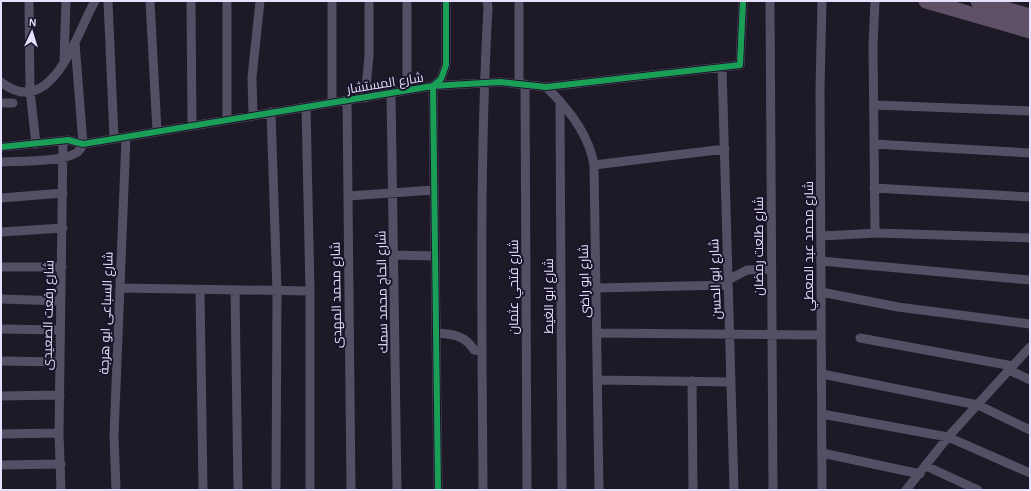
<svg xmlns="http://www.w3.org/2000/svg" width="1031" height="491" viewBox="0 0 1031 491" font-family="Karla,Cairo,sans-serif">
	<style>
		.lines { fill: none; stroke-linecap: round; stroke-linejoin: round }
		.minor { stroke: #534f65; stroke-width: 9 }
		.trunk { stroke: #5e5066; stroke-width: 15 }
		.cycleway-casing { stroke: #1a142b; stroke-width: 8 }
		.cycleway { stroke: #1a9f57; stroke-width: 6 }
		.labels { text-anchor: middle; dominant-baseline: central; stroke-width: 4; stroke-linejoin: round; paint-order: stroke }
		.street-label { font-size: 13px; fill: #e6e0fc; stroke: #1a142b }
	</style>
	<rect width="100%" height="100%" fill="#1d1926"/>
	<g class="lines">
		<path class="minor" d="M29,1l1,90 6,53
			M108,1l6,137
			M150,1l7,130
			M191,1l1,125
			M332,1v102
			M407,1v89
			M770,1l3,489
			M64,61l2,-60
			M722,67l12,423
			M1,82c51,40 76,-50 94,-81
			M519,83v-82
			M525,84l2,406
			M546,87c22,21 43,47 48,78l5,325
			M391,93l6,397
			M365,98l4,-42v-55
			M347,100l4,390
			M560,101l2,389
			M1,103h12
			M875,105l155,6
			M306,107l4,184v199
			M271,112l6,179 -1,199
			M253,116l-1,-39 8,-76
			M227,120v-119
			M874,144l156,9
			M1,147l67,-7 15,4 350,-58 67,-4 46,5 194,-22 3,-64
			M1,162c17,-1 61,0 75,-9 4,-2 5,-5 7,-9l-8,-101
			M594,165l131,-16
			M874,188l156,9
			M348,196l86,-6
			M1,198l62,-5
			M1,232l62,-4
			M875,233l-2,-187 2,-45
			M821,236l57,-3 152,5
			M394,255l41,1
			M821,261l209,19
			M1,267h61
			M728,280l19,-10 24,-1
			M120,288l190,3
			M597,288l131,-3
			M200,290l3,200
			M235,290l3,200
			M821,292l77,15 132,17
			M1,299l60,2
			M1,329l59,1
			M436,333c16,1 29,2 38,17l8,1
			M598,333l223,2
			M860,338l153,28
			M1,361l59,1
			M1009,370l21,10
			M822,374l156,31 52,25
			M599,380l132,2
			M692,381l1,109
			M1,396l59,-1
			M822,414l126,23 82,36
			M1,434l58,-1
			M822,453l98,21
			M1,465l60,-1
			M926,466l52,24
			M61,490l-2,-57 4,-292
			M116,490l-2,-54 12,-299
			M438,490l-5,-404 8,-7 5,-14v-64
			M483,490c-1,-160 -4,-321 5,-482l-1,-7
			M822,490l-2,-402 2,-87
			M906,490l42,-53 82,-90"/>
		<path class="trunk" d="M926,1l104,30
			M978,1l52,15"/>
		<g class="cycleway-casing">
			<path id="cycleway" d="M1,147l67,-7 15,4 350,-58 67,-4 46,5 194,-22 3,-64
				M438,490l-5,-404 8,-7 5,-14v-64"/>
		</g>
		<use href="#cycleway" class="cycleway"/>
	</g>
	<g class="labels">
		<g class="street-label">
			<text transform="translate(385 83) rotate(-9)">شارع المستشار</text>
			<text transform="translate(758 246) rotate(-90)">شارع طلعت رمضان</text>
			<text transform="translate(808 246) rotate(-90)">شارع محمد عبد المعطي</text>
			<text transform="translate(715 279) rotate(-92)">شارع ابو الحسن</text>
			<text transform="translate(584 281) rotate(-91)">شارع ابو راضى</text>
			<text transform="translate(513 287) rotate(-90)">شارع فتحي عثمان</text>
			<text transform="translate(382 292) rotate(-91)">شارع الحاج محمد سمك</text>
			<text transform="translate(336 295) rotate(-91)">شارع محمد المهدى</text>
			<text transform="translate(548 296) rotate(-90)">شارع ابو الغيط</text>
			<text transform="translate(106 313) rotate(-88)">شارع السباعى ابو هرجة</text>
			<text transform="translate(48 315) rotate(-89)">شارع رفعت الصعيدى</text>
		</g>
	</g>
	<rect width="1031" height="491" fill="none" stroke="#e6e0fc" stroke-width="4"/>
	<g transform="translate(32 32) rotate(4)" stroke="#1a142b" stroke-width="3" paint-order="stroke">
	<path d="M0-3L7 15L0 10L-7 15Z" fill="#e6e0fc"/>
	<text y="-6" font-size="11" font-weight="bold" text-anchor="middle" fill="#e6e0fc">N</text>
	</g>
</svg>
